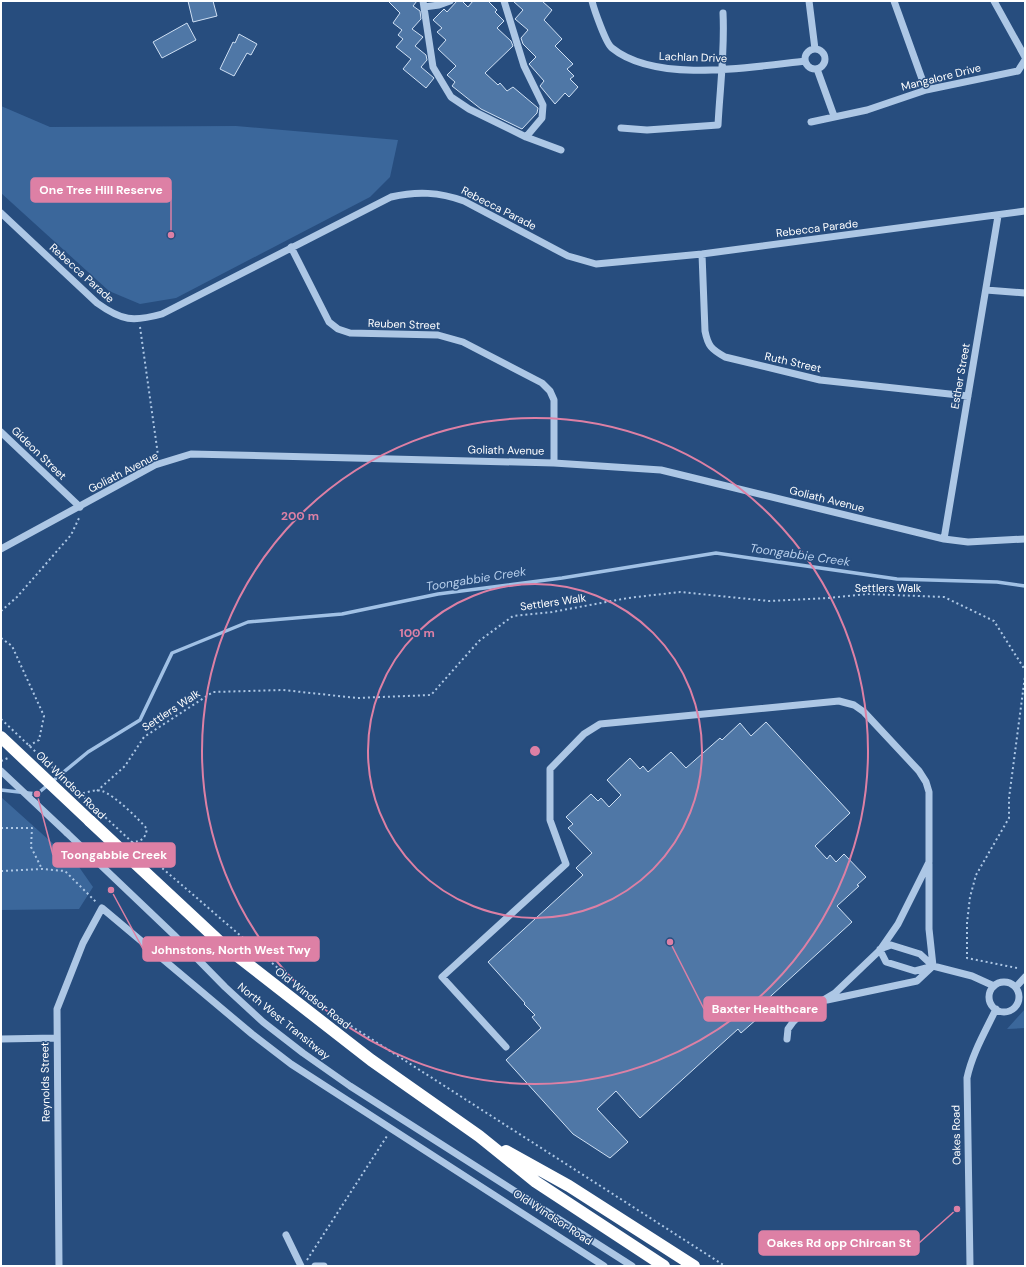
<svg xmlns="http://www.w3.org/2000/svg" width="1026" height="1267" viewBox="0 0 1026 1267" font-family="'DM Sans',sans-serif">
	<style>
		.green { fill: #3b679b }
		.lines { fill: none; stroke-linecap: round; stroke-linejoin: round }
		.stream { stroke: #a1c1e5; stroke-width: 3.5 }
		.building { fill: #4f77a6; stroke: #cfe0f4 }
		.path { stroke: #adc7e5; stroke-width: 2; stroke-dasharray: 2 3; stroke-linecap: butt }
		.minor { stroke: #adc7e5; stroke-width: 7 }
		.highway { stroke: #fff; stroke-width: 12 }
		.path-bridge { stroke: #adc7e5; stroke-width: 2; stroke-dasharray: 2 3; stroke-linecap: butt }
		.minor-bridge { stroke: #adc7e5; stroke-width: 7 }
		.highway-bridge { stroke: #fff; stroke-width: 12 }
		.ring { fill: none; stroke: #dd80a5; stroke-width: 2 }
		.labels { text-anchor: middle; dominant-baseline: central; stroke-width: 3; stroke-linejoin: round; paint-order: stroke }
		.street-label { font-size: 11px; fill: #fff; stroke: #274d7e }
		.water-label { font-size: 12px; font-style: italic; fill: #b8d0ed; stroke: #274d7e }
		.centre { fill: #dd80a5; stroke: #274d7e; stroke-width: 2 }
		.ring-label { font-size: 12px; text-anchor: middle; font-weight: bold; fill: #dd80a5; stroke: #274d7e; stroke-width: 3; stroke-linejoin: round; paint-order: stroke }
		.leader { fill: none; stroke: #dd80a5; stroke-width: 1.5 }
		.callout-dot { fill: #dd80a5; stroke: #274d7e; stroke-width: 1.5 }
		.callout { fill: #dd80a5; stroke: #dd80a5; stroke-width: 1.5 }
		.callout-label { font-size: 12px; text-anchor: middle; font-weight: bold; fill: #fff }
	</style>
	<rect width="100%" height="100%" fill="#274d7e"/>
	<path class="green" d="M1,106l49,21 186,-1 162,14 -8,37 -20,20 -194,101 -36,6 -31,-13 -108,-98z
		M1,797l78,70 14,20 -14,22 -78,1z
		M1025,1009v19l-18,1z"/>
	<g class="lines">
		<path class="stream" d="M1,790l36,4 51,-42 52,-32 32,-67 76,-31 94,-8 96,-20 124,-16 154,-25 181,26 100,3 28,4"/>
	</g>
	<path class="building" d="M188,1h25l4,15 -24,6z
		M388,1h29l-4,5 7,5 1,8 -9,10 11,8 -8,9 11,9 1,5 -6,7 13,11 -8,10 -23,-19 8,-10 -15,-12 7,-8 -5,-4 4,-5 -9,-7 7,-10z
		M457,1h5l6,6 5,-6h15l9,9 -2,2 9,9 -7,7 14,13 2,5 -28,27 13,12 2,-2 7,8 6,-4 25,21 -1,5 -15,16 -41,-20 -29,-23 3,-4 -8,-7 9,-9 -18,-17 8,-9 -9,-8 5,-4 -9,-8 11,-11 3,3z
		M513,1h29l10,9 -8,10 18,19 -7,7 18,18 -6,5 7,7 -4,3 8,8 -9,10 -4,-4 -10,11 -15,-18 4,-5 -15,-17 7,-7 -13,-13 -2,-6 7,-8 -13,-11 8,-9z
		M187,23l9,17 -34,18 -9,-16z
		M239,34l18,10 -6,11 -4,-2 -13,23 -14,-7 13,-27 2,1z
		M766,722l84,91 -35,33 12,13 3,-4 6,7 8,-8 22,23 -9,8 2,1 -22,20 15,16 -91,83 5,6 -25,22 -3,-4 -98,89 -24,-27 -19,18 31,33 -18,16 -37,-24 -67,-74 35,-32 -9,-11 3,-2 -11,-11 1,-1 -37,-41 95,-87 -7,-7 16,-15 -24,-25 5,-4 -7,-7 25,-23 7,7 3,-3 8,9 12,-12 -14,-15 23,-22 10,11 3,-3 5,6 23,-20 15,16 34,-30 2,2 18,-17 11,13z"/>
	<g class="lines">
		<path class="path" d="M140,327l18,128
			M1,611l16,-14 54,-62 9,-19
			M1,638l11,8 32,70 -5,24 -12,7
			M1,761l7,-3
			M97,791l28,-25 19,-29 69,-45 70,-2 74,8 74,-3 48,-54 34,-25 39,-4 76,-14 52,-6 89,9 59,-3 39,-4 77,3 50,24 31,49
			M83,793c6,-1 13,-4 19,-2 12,4 37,28 45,38 -2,10 -5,12 -15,13l-40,-37
			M1,828h31l-1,19 11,22
			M132,842l183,158
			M1,871l41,-2 23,2 32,32
			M1017,968l-50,-10v-35l3,-26 6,-22 33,-57v-20l16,-122
			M334,1015l391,251
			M307,1260l80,-124"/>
		<path class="minor" d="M423,1l10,66 18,30 18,12 57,28 16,-19 1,-13 -19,-39 -20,-65
			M592,1c2,8 14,43 20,47 44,36 140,19 193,13
			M809,1l6,48
			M894,1l32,89
			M994,1l31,56
			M424,7l15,-2 11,-4
			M805 59a10 10 0 1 1 20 0a10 10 0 1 1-20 0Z
			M817,69l17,47
			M811,122l56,-12 59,-20 92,-19 7,-11
			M621,128l26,2 71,-5c2,-38 7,-74 5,-112
			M526,137l35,13
			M1,213l96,90c25,18 36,19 65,11l229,-117c26,-6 48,-5 73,4l104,55 28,8 106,-10 323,-43
			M291,247l38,75 9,7 12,4 88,2 25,7 79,41 8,8 4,9v63
			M702,254l3,77c3,15 6,18 20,26l95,23 148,16
			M986,290l39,3
			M1,432l79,75
			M944,539l54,-323
			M1,549l154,-84 36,-11 363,9 107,7 283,69 24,3 57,-3
			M67,833l107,102 51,52 38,35 40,31 47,33 282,180
			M929,864v65l4,37
			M880,949l11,-4 29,9 13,12 39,10 22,10
			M880,950l6,12 29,9 15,-4
			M989 997a15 15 0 1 1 30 0a15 15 0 1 1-30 0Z
			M1016,987l9,-10
			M827,1000l90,-19 16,-15
			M1,1039l55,-1
			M506,1047l-64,-70 124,-113 -16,-44v-51l34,-35 16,-10 239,-23 15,4 10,7 55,59 7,11 3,10v70l-31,62 -18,26 -45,43 -33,20 -9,9 -5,7 -1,10
			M286,1235l15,31
			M59,1266l-2,-257 26,-66 19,-35 150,126 39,30 313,202
			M315,1266h9
			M970,1266l-3,-188c5,-24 18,-46 29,-69"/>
		<path class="highway" d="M90,821l132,123 149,116 108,76 57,46 128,84
			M506,1151l63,35 125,80"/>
		<path class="path-bridge" d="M1,719l91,86"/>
		<path class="minor-bridge" d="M1,771l66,62"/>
		<path class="highway-bridge" d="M1,737l89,84"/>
	</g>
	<g class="ring">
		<circle cx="535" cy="751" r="167"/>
		<circle cx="535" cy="751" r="333"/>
	</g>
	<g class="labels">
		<g class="street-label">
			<text transform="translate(693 57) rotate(2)">Lachlan Drive</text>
			<text transform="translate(941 77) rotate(-14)">Mangalore Drive</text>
			<text transform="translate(499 208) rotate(27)">Rebecca Parade</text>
			<text transform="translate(817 228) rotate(-7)">Rebecca Parade</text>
			<text transform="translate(82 273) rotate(42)">Rebecca Parade</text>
			<text transform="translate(404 324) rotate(2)">Reuben Street</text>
			<text transform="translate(793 362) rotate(13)">Ruth Street</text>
			<text transform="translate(960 376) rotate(-80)">Esther Street</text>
			<text transform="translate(506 450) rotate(1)">Goliath Avenue</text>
			<text transform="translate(39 453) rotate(44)">Gideon Street</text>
			<text transform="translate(123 472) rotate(-27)">Goliath Avenue</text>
			<text transform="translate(827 499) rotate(14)">Goliath Avenue</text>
			<text x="888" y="588">Settlers Walk</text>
			<text transform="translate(553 602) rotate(-8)">Settlers Walk</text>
			<text transform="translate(171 710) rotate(-33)">Settlers Walk</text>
			<text transform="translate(71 785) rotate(44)">Old Windsor Road</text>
			<text transform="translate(313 998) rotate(38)">Old Windsor Road</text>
			<text transform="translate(284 1021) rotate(39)">North West Transitway</text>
			<text transform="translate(45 1082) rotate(-91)">Reynolds Street</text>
			<text transform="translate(956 1135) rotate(-91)">Oakes Road</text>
			<text transform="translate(553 1217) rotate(33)">Old Windsor Road</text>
		</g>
		<g class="water-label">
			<text transform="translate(800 555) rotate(8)">Toongabbie Creek</text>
			<text transform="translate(476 579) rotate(-9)">Toongabbie Creek</text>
		</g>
	</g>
	<circle cx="535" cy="751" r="6" class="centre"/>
	<g class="ring-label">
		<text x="300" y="520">200 m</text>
		<text x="417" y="637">100 m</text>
	</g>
	<path class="leader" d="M171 235L171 190M37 794L53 855M111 890L143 949M670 942L704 1009M957 1209L919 1243"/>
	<g class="callout-dot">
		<circle cx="171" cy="235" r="4"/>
		<circle cx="37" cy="794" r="4"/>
		<circle cx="111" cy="890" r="4"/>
		<circle cx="670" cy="942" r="4"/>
		<circle cx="957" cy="1209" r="4"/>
	</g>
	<g class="callout">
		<rect x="31" y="178" width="140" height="24" rx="4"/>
		<rect x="53" y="843" width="122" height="24" rx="4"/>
		<rect x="143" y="937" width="176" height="24" rx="4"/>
		<rect x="704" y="997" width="122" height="24" rx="4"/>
		<rect x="759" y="1231" width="160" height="24" rx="4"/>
	</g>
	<g class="callout-label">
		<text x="101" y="194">One Tree Hill Reserve</text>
		<text x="114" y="859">Toongabbie Creek</text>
		<text x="231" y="954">Johnstons, North West Twy</text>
		<text x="765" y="1013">Baxter Healthcare</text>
		<text x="839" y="1247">Oakes Rd opp Chircan St</text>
	</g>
	<rect width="1026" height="1267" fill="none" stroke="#ffffff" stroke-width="4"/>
</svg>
